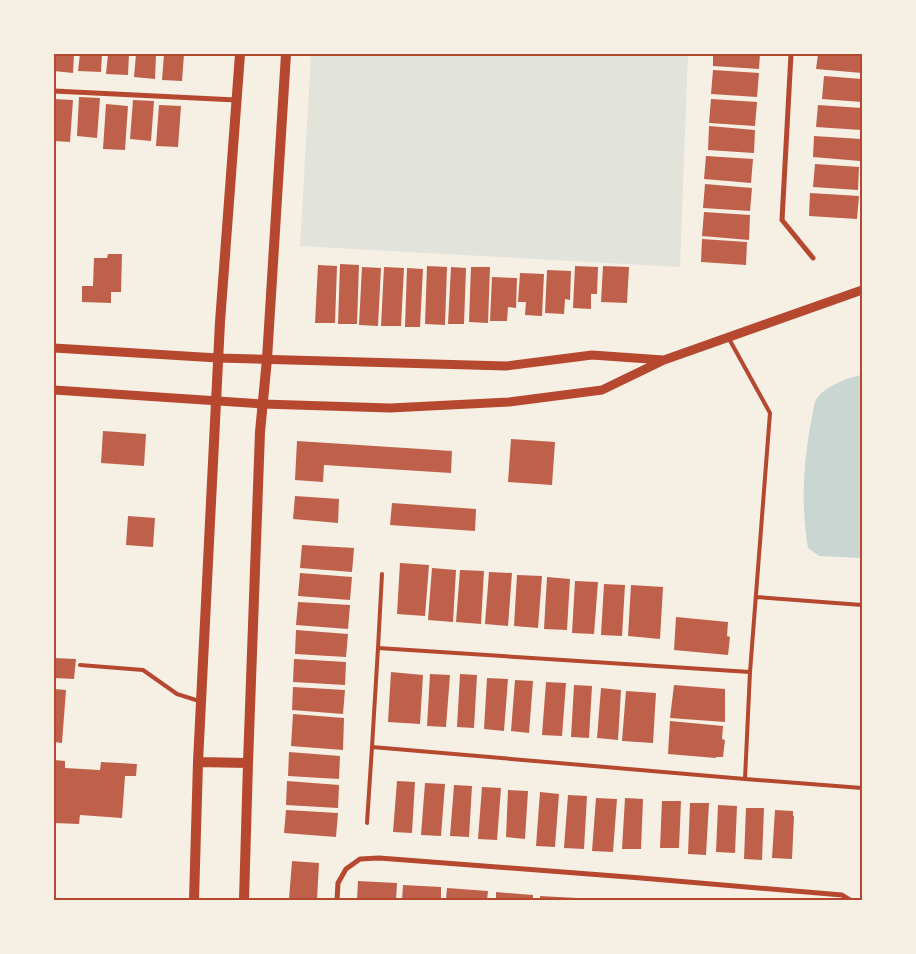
<svg xmlns="http://www.w3.org/2000/svg" width="916" height="954" viewBox="0 0 916 954" font-family="Lato,sans-serif">
	<style>
		.green { fill: #e2e4dc }
		.water { fill: #c9d6d2 }
		.building { fill: #bf614a }
		.lines { fill: none; stroke-linecap: round; stroke-linejoin: round }
		.service { stroke: #b5482f; stroke-width: 4 }
		.minor { stroke: #b5482f; stroke-width: 5 }
		.tertiary { stroke: #b5482f; stroke-width: 9 }
		.secondary { stroke: #b5482f; stroke-width: 10 }
		.neatline { fill: none; stroke: #b5482f; stroke-width: 2 }
	</style>
	<rect width="100%" height="100%" fill="#f6efe4"/>
	<path class="green" d="M311,54h377l-8,213 -380,-21z"/>
	<path class="water" d="M862,375v183l-43,-2 -11,-8c-7,-42 -5,-84 3,-126 2,-6 2,-17 5,-22 7,-13 33,-23 46,-25z"/>
	<path class="building" d="M55,54h19l-1,19 -19,-2z
		M80,54h22l-1,18 -23,-1z
		M108,54h21l-1,21 -22,-1z
		M136,54h20l-1,25 -21,-2z
		M164,54h20l-2,27 -20,-1z
		M713,54h47l-1,15 -46,-3z
		M818,54h44v19l-46,-4z
		M713,70l46,3 -2,24 -46,-3z
		M824,76l38,3v23l-40,-3z
		M79,97l21,1 -3,40 -20,-2z
		M54,99l19,1 -3,42 -16,-1z
		M711,99l46,3 -2,24 -46,-3z
		M133,100l21,1 -3,40 -21,-2z
		M106,104l22,2 -3,44 -22,-1z
		M159,105l22,1 -3,41 -22,-1z
		M818,105l44,3 -1,22 -45,-3z
		M709,126l46,4 -1,23 -46,-3z
		M814,136l47,3 -1,22 -47,-4z
		M706,156l47,3 -2,24 -47,-4z
		M815,164l44,3 -1,23 -45,-3z
		M705,184l47,4 -2,23 -47,-3z
		M810,193l49,3 -2,23 -48,-3z
		M704,212l46,3 -1,25 -47,-4z
		M702,239l45,3 -1,23 -45,-3z
		M108,254h14l-1,38h-10v11l-29,-1v-16h11l1,-28h13z
		M340,264l19,1 -2,59h-19z
		M318,265l19,1 -2,57h-20z
		M427,266l20,1 -2,58 -20,-1z
		M575,266l23,1 -1,27h-6v15l-18,-1z
		M603,266l26,1 -2,36 -26,-1z
		M362,267l19,1 -3,58 -19,-1z
		M384,267l20,1 -3,58h-20z
		M451,267l15,1 -2,56h-16z
		M471,267h19l-2,56 -19,-1z
		M407,268l16,1 -3,58h-15z
		M547,270l24,1 -1,29 -5,-1 -1,15 -19,-1z
		M520,273l24,1 -2,42 -17,-1 1,-13h-8z
		M492,277l25,1 -1,30 -8,-1 -1,14h-17z
		M103,431l43,3 -2,32 -43,-3z
		M511,439l44,3 -3,43 -44,-3z
		M297,441l155,10 -1,22 -127,-8 -1,17 -28,-2z
		M295,496l44,3 -1,24 -45,-4z
		M392,503l84,6 -1,22 -85,-6z
		M128,516l27,2 -2,29 -27,-2z
		M302,545l52,3 -2,24 -52,-4z
		M400,563l29,2 -4,51 -28,-2z
		M432,568l24,2 -3,52 -25,-2z
		M460,570l24,1 -3,53 -25,-2z
		M489,572l23,1 -4,53 -23,-2z
		M300,573l52,4 -2,23 -52,-4z
		M517,575l25,1 -4,52 -24,-2z
		M547,577l23,2 -3,51 -23,-1z
		M575,581l23,1 -4,52 -22,-1z
		M604,584l21,1 -3,51 -21,-1z
		M631,585l32,2 -3,52 -32,-3z
		M298,602l52,3 -2,24 -52,-4z
		M676,617l52,5 -1,14 3,1 -2,18 -54,-5z
		M296,630l52,4 -2,23 -51,-3z
		M54,658l22,1 -2,20 -20,-1z
		M294,659l52,3 -1,23 -52,-3z
		M391,672l32,3 -3,49 -32,-2z
		M430,674l20,1 -4,52 -19,-1z
		M460,674l17,1 -3,53 -17,-1z
		M487,678l21,1 -4,52 -20,-2z
		M515,680l18,1 -4,52 -18,-2z
		M546,682l20,1 -4,53 -20,-1z
		M574,685l18,1 -3,52 -18,-1z
		M674,685l51,4v33l-55,-4z
		M293,687l52,3 -2,24 -51,-4z
		M601,688l20,2 -3,50 -21,-2z
		M54,689l12,1 -4,53 -8,-1z
		M626,691l30,2 -3,50 -31,-2z
		M293,714l51,4 -1,32 -52,-4z
		M670,721l53,5 -1,13 3,1 -2,17h-7v1l-48,-4z
		M289,752l51,4 -1,23 -51,-3z
		M54,760l11,1v7l35,2 1,-8 36,2 -1,12h-11l-3,42 -42,-3 -1,9 -25,-1z
		M287,781l52,4 -1,23 -52,-3z
		M397,781l18,1 -3,51 -19,-1z
		M425,783l20,1 -4,52 -20,-1z
		M454,785l18,1 -3,51 -19,-1z
		M482,787l19,1 -4,52 -19,-1z
		M508,790l20,1 -3,48 -19,-2z
		M540,792l19,2 -4,53 -19,-1z
		M568,795l19,1 -3,53 -20,-1z
		M596,798l21,1 -4,53 -21,-1z
		M625,798l18,1 -2,50h-19z
		M662,801h19l-2,47h-19z
		M690,803h19l-3,52 -18,-1z
		M718,805l19,1 -2,47 -19,-1z
		M746,808h18l-2,52 -18,-1z
		M286,810l52,3 -2,24 -52,-4z
		M775,810l18,1v5h1l-2,43 -20,-1z
		M292,861l27,2 -2,37 -28,-1z
		M358,881l39,2 -1,17h-39z
		M403,885l38,2v13h-39z
		M447,888l41,3 -1,9h-41z
		M496,892l37,3v5h-37z
		M540,896l37,2v2h-37z"/>
	<g class="lines">
		<path class="service" d="M728,337l42,76 -20,259 -5,107 -373,-32 6,-99 372,24
			M756,597l106,8
			M378,648l4,-74
			M80,665l63,5 34,24 22,7
			M745,779l117,9
			M367,823l5,-76"/>
		<path class="minor" d="M791,54l-9,166 31,38
			M54,91l182,9
			M337,900l1,-17 8,-14 14,-10 19,-1 262,20 201,17 8,5"/>
		<path class="tertiary" d="M54,348l164,10 288,8 86,-11 71,5
			M54,390l209,14 127,4 119,-6 93,-12 62,-30 198,-70"/>
		<path class="secondary" d="M198,762l50,1
			M194,900l4,-138 22,-440 20,-268
			M244,900l4,-137 12,-331 7,-73 19,-305"/>
	</g>
	<rect width="916" height="954" fill="none" stroke="#f6efe4" stroke-width="110"/>
	<rect x="55" y="55" width="806" height="844" class="neatline"/>
</svg>
